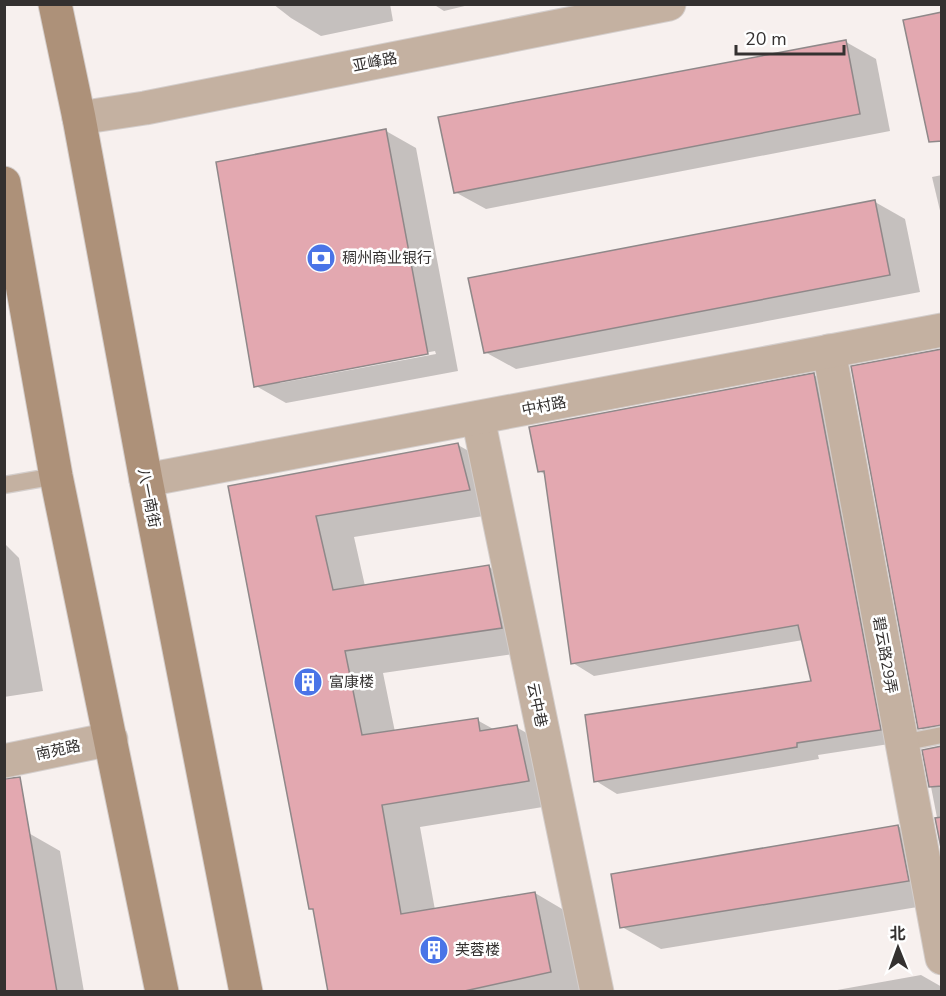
<svg xmlns="http://www.w3.org/2000/svg" width="946" height="996" viewBox="0 0 946 996" font-family="'Nunito Sans','Noto Sans SC',sans-serif">
<rect width="100%" height="100%" fill="#f7f0ee"/>
<g fill="#0003" fill-rule="evenodd">
<path d="M 273,4 L 390,4 L 393,21 L 321,36 L 291,18 Z"/>
<path d="M 433,4 L 473,4 L 444,11 Z"/>
<path d="M 846,42 L 876,59 L 890,131 L 486,209 L 455,192 Z"/>
<path d="M 386,131 L 416,148 L 458,371 L 286,403 L 256,386 ZM 435,351 L 436,354 L 280,383 L 280,380 Z"/>
<path d="M 942,175 L 942,219 L 932,177 Z"/>
<path d="M 875,202 L 905,219 L 920,292 L 516,369 L 485,352 Z"/>
<path d="M 942,351 L 942,741 L 920,728 Z"/>
<path d="M 814,375 L 836,387 L 902,742 L 818,755 L 819,759 L 617,794 L 596,781 L 812,682 L 803,640 L 594,676 L 573,663 L 546,475 L 539,471 Z"/>
<path d="M 458,445 L 497,467 L 508,512 L 354,537 L 365,586 L 489,567 L 528,589 L 541,650 L 383,673 L 395,732 L 477,720 L 495,730 L 516,727 L 555,749 L 567,803 L 420,827 L 435,910 L 535,893 L 574,916 L 589,992 L 329,992 L 315,911 L 311,908 L 229,487 Z"/>
<path d="M 4,543 L 19,558 L 43,691 L 4,697 Z"/>
<path d="M 942,746 L 942,843 L 924,751 Z"/>
<path d="M 4,819 L 60,851 L 84,992 L 4,992 Z"/>
<path d="M 898,826 L 937,849 L 942,903 L 661,949 L 622,927 Z"/>
<path d="M 921,975 L 942,987 L 942,992 L 826,992 Z"/>
</g>
<g fill="#e3a8b0" stroke="#8f8889" stroke-width="1.5">
<path d="M 942,12 L 942,141 L 929,142 L 903,20 Z"/>
<path d="M 846,40 L 860,114 L 454,193 L 438,117 Z"/>
<path d="M 386,129 L 428,354 L 254,387 L 216,162 Z"/>
<path d="M 875,200 L 890,275 L 484,353 L 468,278 Z"/>
<path d="M 942,349 L 942,725 L 918,729 L 851,366 Z"/>
<path d="M 814,373 L 881,730 L 797,743 L 797,747 L 594,782 L 585,715 L 811,681 L 798,625 L 571,664 L 544,471 L 538,472 L 529,427 Z"/>
<path d="M 458,443 L 470,490 L 316,516 L 333,590 L 489,565 L 502,628 L 345,651 L 362,735 L 478,718 L 480,731 L 517,725 L 529,781 L 382,805 L 401,914 L 535,892 L 551,972 L 460,992 L 328,992 L 313,909 L 309,909 L 228,486 Z"/>
<path d="M 942,746 L 942,786 L 929,787 L 922,750 Z"/>
<path d="M 20,777 L 57,992 L 4,992 L 4,779 Z"/>
<path d="M 942,817 L 942,853 L 935,818 Z"/>
<path d="M 898,825 L 909,881 L 620,928 L 611,874 Z"/>
</g>
<g fill="none" stroke-linecap="round" stroke-linejoin="round">
<g stroke="#d4cecc" stroke-width="19">
<g id="service">
<path d="M 4,485 L 56,476"/>
<path d="M 902,743 L 942,735"/>
</g>
</g>
<g stroke="#d4cecc" stroke-width="35">
<g id="minor">
<path d="M 79,118 L 145,108 L 669,4"/>
<path d="M 829,351 L 942,958"/>
<path d="M 478,418 L 597,992"/>
<path d="M 146,480 L 942,330"/>
</g>
</g>
<g stroke="#d4cecc" stroke-width="35">
<path id="tertiary" d="M 4,761 L 111,739"/>
</g>
<g stroke="#d4cecc" stroke-width="35">
<g id="secondary">
<path d="M 55,4 L 79,118 L 146,480 L 246,992"/>
<path d="M 4,183 L 56,476 L 162,992"/>
</g>
</g>
<use href="#service" stroke="#c4b1a1" stroke-width="16"/>
<use href="#minor" stroke="#c4b1a1" stroke-width="33"/>
<use href="#tertiary" stroke="#c4b1a1" stroke-width="33"/>
<use href="#secondary" stroke="#ad9179" stroke-width="33"/>
</g>
<defs>
<g id="bank-disc" transform="scale(1.5)"><circle r="9.5" fill="#4a74e7" stroke="#fff"/><path d="M-6-4H6V4H-6ZM0-2.3a2.3 2.3 0 1 0 0 4.6a2.3 2.3 0 1 0 0-4.6Z" fill="#fff"/></g>
<g id="building-disc" transform="scale(1.5)"><circle r="9.5" fill="#4a74e7" stroke="#fff"/><path d="M-4-6H4V6H1V3H-1V6H-4ZM-2.5-4.3h1.7v1.8h-1.7ZM.8-4.3h1.7v1.8H.8ZM-2.5-1h1.7V.8h-1.7ZM.8-1h1.7V.8H.8Z" fill="#fff"/></g>
</defs>
<g fill-rule="evenodd">
<use href="#bank-disc" x="321" y="258"/>
<use href="#building-disc" x="308" y="682"/>
<use href="#building-disc" x="434" y="950"/>
</g>
<g text-anchor="middle" dominant-baseline="central" stroke-width="5" stroke-linejoin="round" paint-order="stroke">
<g font-size="15" fill="#343130" stroke="#fff">
<text transform="translate(375 62) rotate(-11)">亚峰路</text>
<text transform="translate(544 406) rotate(-11)">中村路</text>
<text transform="translate(149 498) rotate(79)">八一南街</text>
<text transform="translate(885 655) rotate(80)">碧云路29弄</text>
<text transform="translate(537 705) rotate(78)">云中巷</text>
<text transform="translate(58 750) rotate(-12)">南苑路</text>
</g>
<g font-size="15" fill="#343130" stroke="#fff" text-anchor="start">
<text x="342" y="258">稠州商业银行</text>
<text x="329" y="682">富康楼</text>
<text x="455" y="950">芙蓉楼</text>
</g>
</g>
<rect width="946" height="996" fill="none" stroke="#343130" stroke-width="12"/>
<g transform="translate(898 948) rotate(359)" stroke="#ffffff" stroke-width="4.5" paint-order="stroke">
<path d="M0-4.5L10 22L0 15L-10 22Z" fill="#343130"/>
<text y="-9" font-size="16" font-weight="bold" text-anchor="middle" fill="#343130">北</text>
</g>
<path d="M736 45v9h108v-9" fill="none" stroke="#343130" stroke-width="3"/>
<text x="745" y="45" font-size="18" fill="#343130" stroke="#ffffff" stroke-width="4.5" paint-order="stroke">20 m</text>
</svg>
